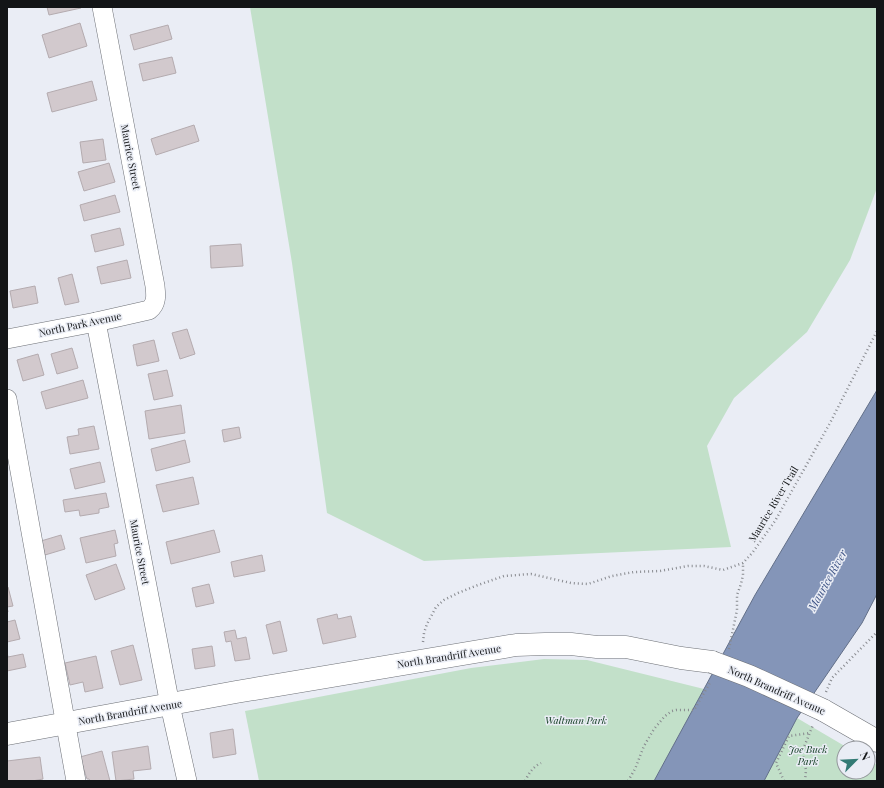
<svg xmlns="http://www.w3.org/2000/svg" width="884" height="788" viewBox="0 0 884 788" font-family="'Playfair Display',serif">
<rect width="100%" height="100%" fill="#eaedf5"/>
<g fill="#c2e0c9">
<path d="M 250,7 L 877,7 L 877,188 L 850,260 L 807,332 L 734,398 L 707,446 L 731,547 L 424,561 L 327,513 L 292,263 Z"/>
<path d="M 544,659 L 587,660 L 704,689 L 654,781 L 259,781 L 245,711 L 471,668 Z"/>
<path d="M 797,718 L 848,748 L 844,748 L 844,772 L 868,772 L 868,760 L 877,765 L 877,781 L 764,781 Z"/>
</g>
<path fill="#8495b8" stroke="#626f88" d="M 877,390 L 877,594 L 862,623 L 797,718 L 764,781 L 654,781 L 755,595 Z"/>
<g fill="#d2c9cd" stroke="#b4abaf">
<path d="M 47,7 L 80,7 L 81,8 L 49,15 Z"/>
<path d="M 80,23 L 87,46 L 49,58 L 42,35 Z"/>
<path d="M 168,25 L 172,39 L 134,50 L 130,35 Z"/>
<path d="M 172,57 L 176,73 L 143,81 L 139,64 Z"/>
<path d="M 92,81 L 97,100 L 52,112 L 47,93 Z"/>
<path d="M 194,125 L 199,141 L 156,155 L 151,139 Z"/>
<path d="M 103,139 L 106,160 L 83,163 L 80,142 Z"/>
<path d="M 109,163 L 115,182 L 84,191 L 78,172 Z"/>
<path d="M 115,195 L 120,212 L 84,221 L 80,205 Z"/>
<path d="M 120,228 L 124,245 L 95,252 L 91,235 Z"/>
<path d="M 241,244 L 243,266 L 211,268 L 210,246 Z"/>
<path d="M 127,260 L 131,278 L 101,284 L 97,267 Z"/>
<path d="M 72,274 L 79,302 L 65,305 L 58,278 Z"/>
<path d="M 35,286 L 38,303 L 13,308 L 10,291 Z"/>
<path d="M 187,329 L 195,354 L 180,359 L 172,333 Z"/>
<path d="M 154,340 L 159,361 L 137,366 L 133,345 Z"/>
<path d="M 72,348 L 78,368 L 57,374 L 51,354 Z"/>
<path d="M 38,354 L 44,375 L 23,381 L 17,360 Z"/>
<path d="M 167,370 L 173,396 L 154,400 L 148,374 Z"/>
<path d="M 83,380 L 88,398 L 46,409 L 41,392 Z"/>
<path d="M 181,405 L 185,433 L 149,439 L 145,411 Z"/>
<path d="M 94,426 L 99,449 L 70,454 L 67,437 L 79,435 L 78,429 Z"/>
<path d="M 239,427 L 241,438 L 224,442 L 222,430 Z"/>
<path d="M 185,440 L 190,462 L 156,471 L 151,449 Z"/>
<path d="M 100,462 L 105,482 L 75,489 L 70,469 Z"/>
<path d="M 193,477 L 199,504 L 163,512 L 156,485 Z"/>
<path d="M 106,493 L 109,507 L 99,509 L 99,513 L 80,516 L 79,510 L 65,512 L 63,500 Z"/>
<path d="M 115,530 L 118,543 L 114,544 L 116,556 L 86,563 L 80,538 Z"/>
<path d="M 214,530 L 220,552 L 171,564 L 166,542 Z"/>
<path d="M 61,535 L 65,549 L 45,555 L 41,541 Z"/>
<path d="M 262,555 L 265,571 L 234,577 L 231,562 Z"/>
<path d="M 116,564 L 125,589 L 95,600 L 86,575 Z"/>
<path d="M 209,584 L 214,603 L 196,607 L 192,588 Z"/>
<path d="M 7,587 L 8,587 L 13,606 L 7,607 L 8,612 L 7,612 Z"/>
<path d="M 337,614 L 338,619 L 351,616 L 356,637 L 323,644 L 317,619 Z"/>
<path d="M 15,620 L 20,639 L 7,642 L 7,622 Z"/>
<path d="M 280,621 L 287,651 L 273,654 L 266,625 Z"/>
<path d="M 235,630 L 237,639 L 246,637 L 250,659 L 235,661 L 231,641 L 226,642 L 224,632 Z"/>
<path d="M 133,645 L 142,680 L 120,685 L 111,651 Z"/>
<path d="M 212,646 L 215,666 L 195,669 L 192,649 Z"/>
<path d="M 7,652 L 8,657 L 23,654 L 26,667 L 7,671 Z"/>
<path d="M 96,656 L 103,688 L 85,692 L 83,682 L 70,685 L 65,663 Z"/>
<path d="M 233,729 L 236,754 L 213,758 L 210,733 Z"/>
<path d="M 148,746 L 151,769 L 133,771 L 134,779 L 116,781 L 112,752 Z"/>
<path d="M 102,751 L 110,781 L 90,781 L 89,779 L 87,779 L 80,757 Z"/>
<path d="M 40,757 L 43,779 L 32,781 L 7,781 L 7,761 Z"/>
</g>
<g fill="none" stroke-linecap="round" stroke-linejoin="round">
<g stroke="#6d7076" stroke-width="20">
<g id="street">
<path d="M 96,322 L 170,705 L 187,781"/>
<path d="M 7,339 L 96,322 L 149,310 C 157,304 156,295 155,286 L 102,7"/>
<path d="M 7,399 L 76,781"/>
</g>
</g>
<g stroke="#6d7076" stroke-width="23">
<g id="secondary">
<path d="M 823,710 L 877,741"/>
<path d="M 7,734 L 236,692 L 516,645 L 545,644 L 571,644 L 597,647 L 626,647 L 681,658 L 712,662"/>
</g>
</g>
<g stroke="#888a8f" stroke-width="2.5" stroke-dasharray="1 3" stroke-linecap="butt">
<path d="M 423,642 L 424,633 L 427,624 L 436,607 L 444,600 L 458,593 L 478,585 L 504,576 L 531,574 L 571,583 L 588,584 L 612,576 L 634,572 L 660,571 L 688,566 L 704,566 L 723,570 L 743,563 L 753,552 L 775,521 L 830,423 L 877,331"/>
<path d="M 729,649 L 737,610 L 737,595 L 741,584 L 743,575 L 743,563"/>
<path d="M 826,692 L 832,678 L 877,632"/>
<path d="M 525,781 C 529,773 533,767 541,763"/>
<path d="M 628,781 L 635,769 L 644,746 L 654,729 L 665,716 L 672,711 L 676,710 L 694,710 L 711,681"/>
<path d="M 784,781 L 776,763 L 789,736 L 810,733"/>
<path d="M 805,781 L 806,770 L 802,752 L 813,725"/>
</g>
<use href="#street" stroke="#fff" stroke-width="19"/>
<use href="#secondary" stroke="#fff" stroke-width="22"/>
<g stroke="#6d7076" stroke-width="23" stroke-linecap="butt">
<path id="secondary-bridge" d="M 712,662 L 749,676 L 823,710"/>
</g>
<use href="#secondary-bridge" stroke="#fff" stroke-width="22"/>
</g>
<g text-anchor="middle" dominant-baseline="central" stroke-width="3" stroke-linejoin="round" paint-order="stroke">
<g font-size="10" fill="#131517" stroke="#eaedf5">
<text transform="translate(131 157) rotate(79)">Maurice Street</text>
<text transform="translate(80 324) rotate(-12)">North Park Avenue</text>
<text transform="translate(773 504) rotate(-59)">Maurice River Trail</text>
<text transform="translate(140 552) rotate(79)">Maurice Street</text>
<text transform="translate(449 656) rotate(-9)">North Brandriff Avenue</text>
<text transform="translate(777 690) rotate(24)">North Brandriff Avenue</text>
<text transform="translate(130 712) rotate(-10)">North Brandriff Avenue</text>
</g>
<g font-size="10" font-style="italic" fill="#0d391d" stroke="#eaedf5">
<text x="576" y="720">Waltman Park</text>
<text x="808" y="749">Joe Buck<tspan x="808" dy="12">Park</tspan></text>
</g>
<g font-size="11" font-style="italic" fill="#3e5486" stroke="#eaedf5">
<text transform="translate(827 580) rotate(-61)">Maurice River</text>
</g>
</g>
<rect width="884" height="788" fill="none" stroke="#131517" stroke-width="16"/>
<g transform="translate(856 760) rotate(66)"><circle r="19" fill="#eaedf5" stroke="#94979c"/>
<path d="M0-3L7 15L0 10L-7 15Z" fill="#327a74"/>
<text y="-6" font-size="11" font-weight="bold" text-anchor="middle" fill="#131517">N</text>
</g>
</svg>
